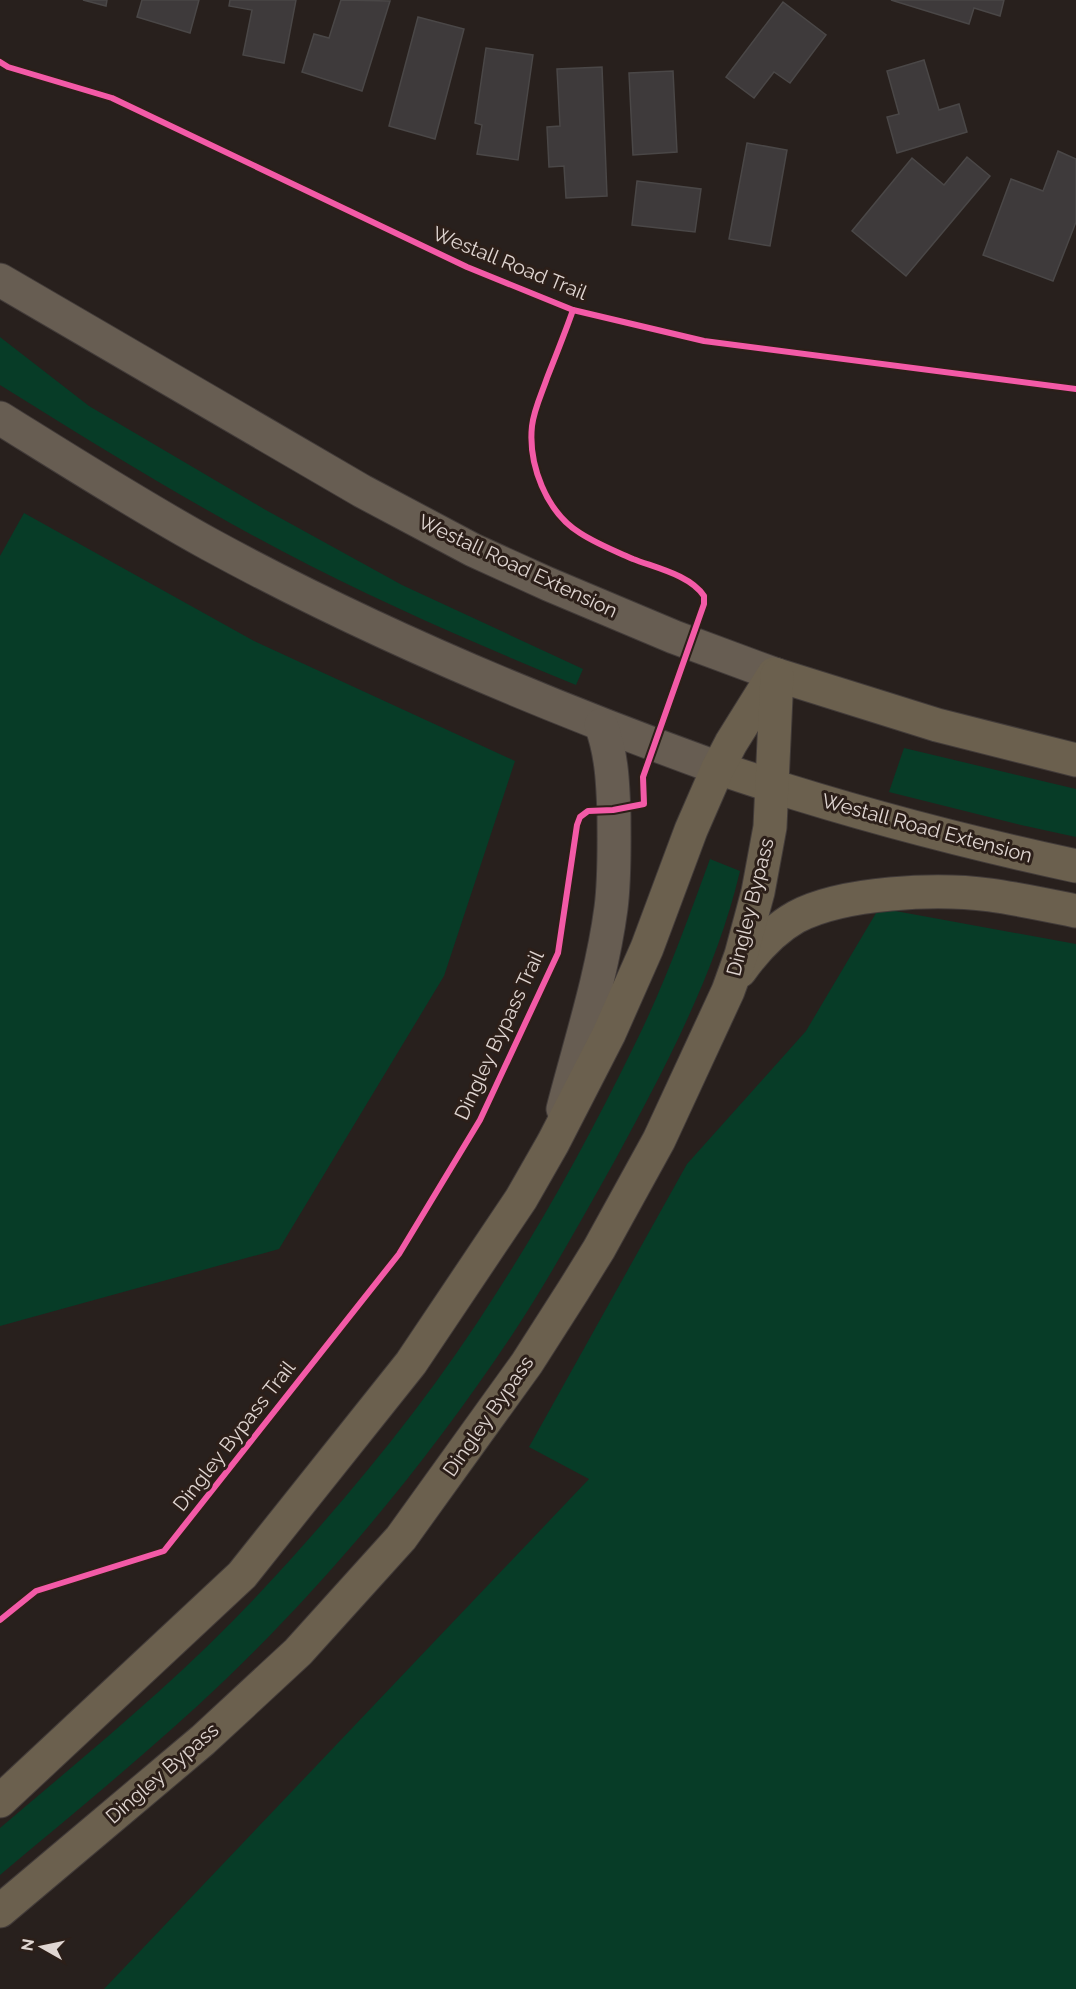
<svg xmlns="http://www.w3.org/2000/svg" width="1076" height="1989" viewBox="0 0 1076 1989" font-family="Raleway,sans-serif">
<rect width="100%" height="100%" fill="#28201d"/>
<g fill="#073c27">
<path d="M 0,337 L 89,406 L 264,509 L 402,585 L 583,669 L 576,685 C 476,644 377,601 282,551 C 185,500 93,443 0,385 Z"/>
<path d="M 24,513 L 254,641 L 515,761 L 444,976 L 279,1249 L 0,1326 L 0,556 Z"/>
<path d="M 904,748 L 1076,789 L 1076,837 L 1021,825 L 889,792 Z"/>
<path d="M 710,859 L 740,871 C 716,973 664,1070 614,1162 C 582,1219 550,1277 514,1332 C 431,1457 334,1575 226,1679 C 154,1748 76,1811 0,1875 L 0,1828 C 87,1754 176,1682 255,1598 C 343,1504 428,1402 497,1292 C 548,1213 593,1130 634,1046 C 664,986 687,922 710,859 Z"/>
<path d="M 879,908 L 1076,944 L 1076,1989 L 104,1989 L 589,1479 L 529,1447 L 687,1164 L 806,1031 Z"/>
</g>
<g fill="#3e3a3b" stroke="#4a4747" stroke-width="1.5">
<path d="M 83,0 L 107,0 L 106,6 Z"/>
<path d="M 142,0 L 199,0 L 190,33 L 137,17 Z"/>
<path d="M 230,0 L 296,0 L 284,63 L 243,55 L 252,10 L 229,6 Z"/>
<path d="M 341,0 L 390,1 L 362,91 L 302,72 L 314,34 L 329,38 Z"/>
<path d="M 891,0 L 1004,0 L 1000,16 L 974,8 L 969,24 Z"/>
<path d="M 783,2 L 826,35 L 790,83 L 774,72 L 754,98 L 726,77 Z"/>
<path d="M 418,17 L 464,29 L 435,139 L 389,126 Z"/>
<path d="M 486,48 L 533,55 L 518,160 L 477,154 L 482,125 L 475,123 Z"/>
<path d="M 924,60 L 939,110 L 959,104 L 967,132 L 897,153 L 887,117 L 899,114 L 887,71 Z"/>
<path d="M 602,67 L 607,196 L 566,198 L 564,166 L 549,167 L 547,127 L 560,126 L 557,69 Z"/>
<path d="M 673,71 L 677,152 L 633,155 L 629,73 Z"/>
<path d="M 747,143 L 787,150 L 770,246 L 729,239 Z"/>
<path d="M 1058,151 L 1076,159 L 1076,222 L 1053,281 L 983,255 L 1011,179 L 1043,191 Z"/>
<path d="M 967,157 L 990,176 L 906,276 L 852,231 L 912,158 L 944,185 Z"/>
<path d="M 637,181 L 701,189 L 695,232 L 632,225 Z"/>
</g>
<g fill="none" stroke-linecap="round" stroke-linejoin="round">
<g stroke="#423b39" stroke-width="35">
<g id="major">
<path d="M 0,280 L 362,491 L 473,550 L 548,584 L 674,637 L 774,674"/>
<path d="M 0,418 C 69,461 138,505 209,544 C 372,633 544,705 718,768"/>
<path d="M 563,1109 C 580,1043 602,976 611,908 C 615,877 614,846 614,816 C 613,785 612,754 601,725"/>
</g>
</g>
<g stroke="#423b39" stroke-width="35">
<g id="highway">
<path d="M 718,768 C 835,808 956,840 1076,866"/>
<path d="M 740,971 C 755,950 773,930 796,917 C 843,892 937,888 990,895 C 1019,899 1047,905 1076,911"/>
<path d="M 0,1801 L 242,1575 L 411,1363 L 521,1199 L 553,1143 L 609,1034 L 647,948 L 691,830 L 718,768 L 731,743 L 774,674 L 937,725 L 1076,760"/>
<path d="M 0,1911 L 203,1740 L 298,1652 L 401,1538 L 527,1363 L 573,1291 L 599,1249 L 659,1140 L 728,991 L 741,955 L 758,892 L 770,827 L 777,675"/>
</g>
</g>
<use href="#major" stroke="#675d52" stroke-width="33"/>
<use href="#highway" stroke="#6b604e" stroke-width="33"/>
<g stroke="#2c1f19" stroke-width="10">
<g id="cycleway">
<path d="M 0,62 L 8,67 L 112,98 L 467,267 L 573,310 L 704,341 L 1076,389"/>
<path d="M 0,1620 L 36,1591 L 164,1551 L 399,1254 L 480,1120 L 558,953 L 577,825 L 580,817 L 588,811 L 613,810 L 644,804 L 643,777 L 704,604 L 704,596 C 690,575 656,568 633,559 C 615,551 597,544 580,533 C 546,512 528,464 532,426 C 534,409 542,393 547,378 C 556,355 565,333 573,310"/>
</g>
</g>
<use href="#cycleway" stroke="#f35aa7" stroke-width="6"/>
</g>
<g text-anchor="middle" dominant-baseline="central" stroke-width="6" stroke-linejoin="round" paint-order="stroke">
<g font-size="20" fill="#e0d6d2" stroke="#2c1f19">
<text transform="translate(510 263) rotate(22)">Westall Road Trail</text>
<text transform="translate(518 566) rotate(25)">Westall Road Extension</text>
<text transform="translate(927 828) rotate(15)">Westall Road Extension</text>
<text transform="translate(750 907) rotate(-76)">Dingley Bypass</text>
<text transform="translate(499 1035) rotate(-65)">Dingley Bypass Trail</text>
<text transform="translate(488 1416) rotate(-55)">Dingley Bypass</text>
<text transform="translate(234 1436) rotate(-52)">Dingley Bypass Trail</text>
<text transform="translate(162 1773) rotate(-41)">Dingley Bypass</text>
</g>
</g>
<g transform="translate(42 1947) rotate(279)" stroke="#2c1f19" stroke-width="4.5" paint-order="stroke">
<path d="M0-4.5L10 22L0 15L-10 22Z" fill="#e0d6d2"/>
<text y="-9" font-size="16" font-weight="bold" text-anchor="middle" fill="#e0d6d2">N</text>
</g>
</svg>
